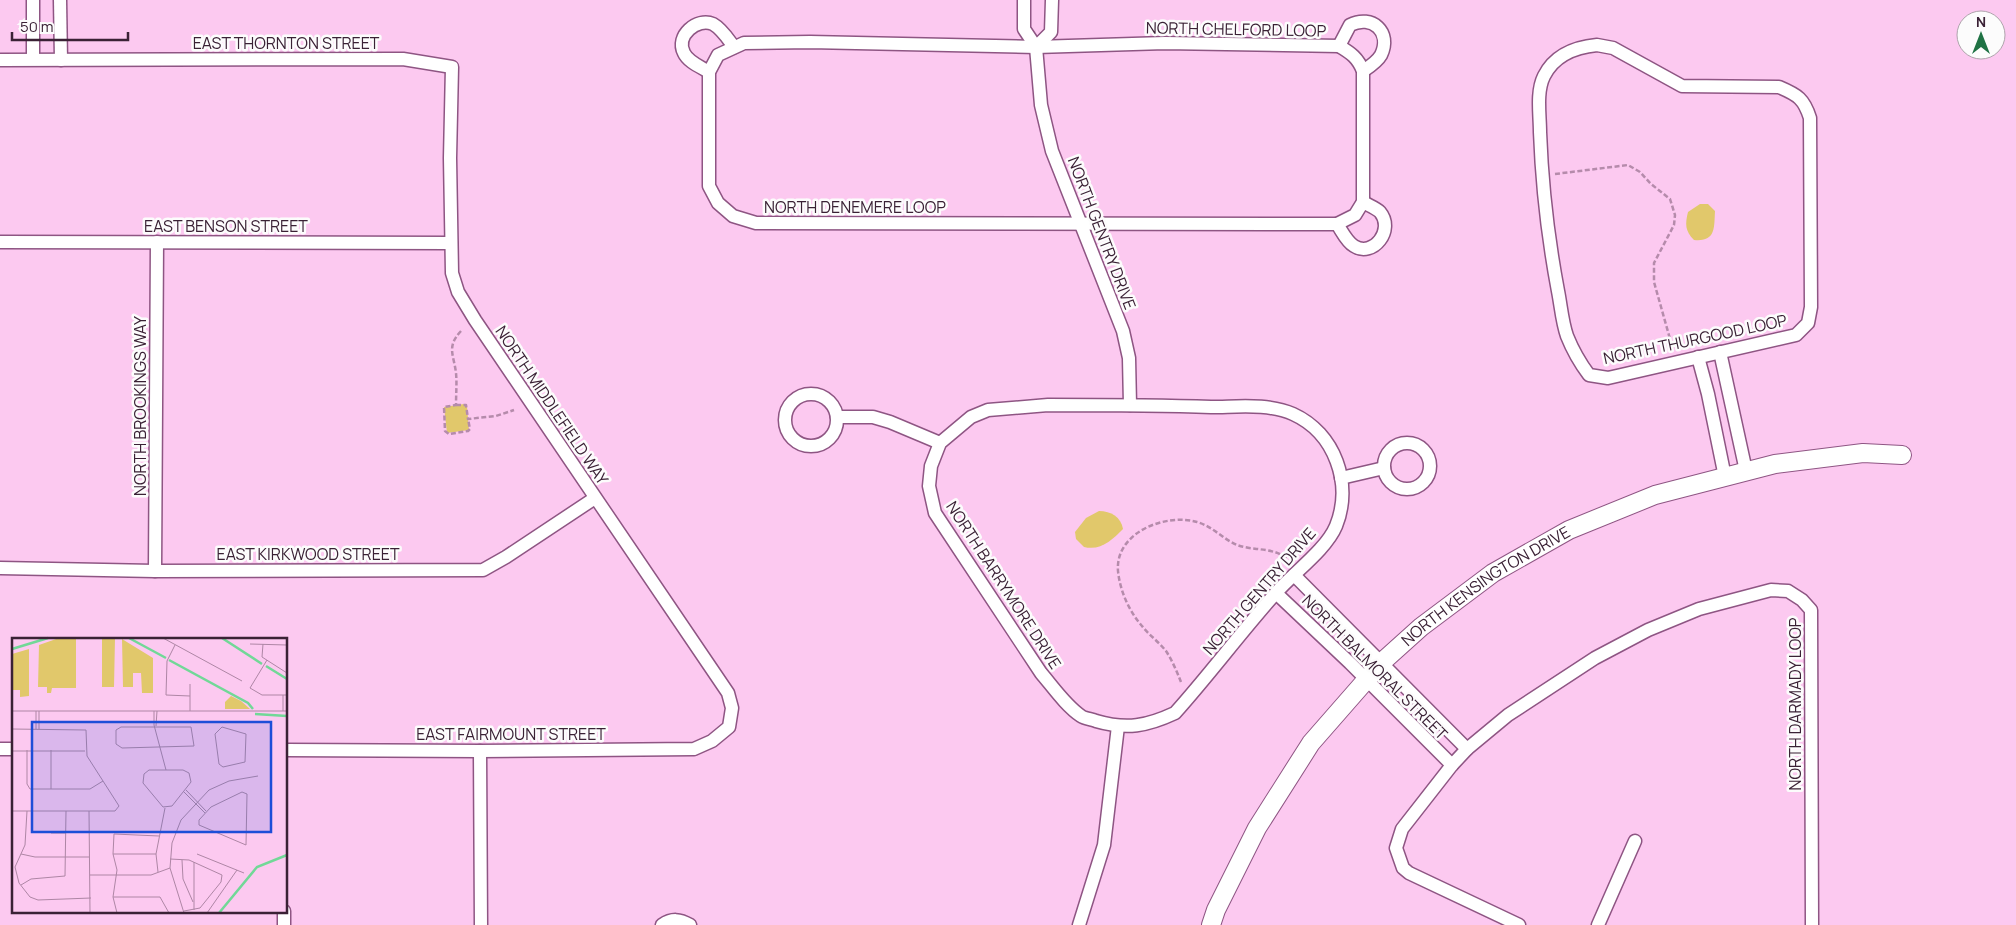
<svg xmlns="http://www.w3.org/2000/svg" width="2016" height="925" viewBox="0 0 2016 925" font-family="Manrope,sans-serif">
<rect width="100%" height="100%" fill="#fcc9f0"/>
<g fill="#e1c86b">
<path d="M 1700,204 L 1708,204 L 1715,211 C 1714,228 1716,242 1694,240 C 1685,231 1685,224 1688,212 Z"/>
<path d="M 464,404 L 467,407 L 469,430 L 447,433 L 444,407 Z"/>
<path d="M 1099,511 C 1111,511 1121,517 1123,529 C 1112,540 1101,551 1084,547 L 1076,539 L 1075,532 L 1086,518 Z"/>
</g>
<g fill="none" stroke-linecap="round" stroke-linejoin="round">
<g stroke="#8e5583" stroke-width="15">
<g id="street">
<path d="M 33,0 L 33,59"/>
<path d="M 60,0 L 61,60"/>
<path d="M 1024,0 L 1024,29 L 1036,47 L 1041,105 L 1052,151 L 1123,331 L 1129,358 L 1130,405"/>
<path d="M 810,42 L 1036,47 L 1165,43 L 1339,46 C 1351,53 1358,58 1363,71 L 1363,202 L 1355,215 L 1337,224 L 756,223 L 733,216 L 718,203 L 709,186 L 709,72 L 718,55 L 744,43 Z"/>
<path d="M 1597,45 L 1613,48 L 1682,86 L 1779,87 C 1798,95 1804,99 1810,118 L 1811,307 L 1808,323 L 1796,335 L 1608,378 L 1589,375 C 1580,363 1573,351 1567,336 C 1562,322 1561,306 1558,291 C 1548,238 1542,186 1540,132 C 1540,115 1536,92 1544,76 C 1555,54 1576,47 1597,45 Z"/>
<path d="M 1339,46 L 1350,25 C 1372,14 1392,32 1381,55 C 1377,62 1369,67 1363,71"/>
<path d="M 1036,47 L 1051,32 L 1052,0"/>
<path d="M 0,60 L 403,59 L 452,67 L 450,158 L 452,273 L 458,292 L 475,320 L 728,693 L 732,708 L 729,727 L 712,741 L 694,749 L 480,751 L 286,750"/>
<path d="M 709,72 C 701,67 688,62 684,53 C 675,36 697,17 713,24 C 722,29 728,39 734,47"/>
<path d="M 1337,224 C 1342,231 1346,241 1354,246 C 1373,258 1395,230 1380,212 C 1376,208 1368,205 1363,202"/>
<path d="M 0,242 L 451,243"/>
<path d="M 1720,352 L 1746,471"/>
<path d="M 1698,357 L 1708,394 L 1725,477"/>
<circle cx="811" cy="420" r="26"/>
<path d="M 1048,405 C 1102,405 1156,405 1211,407 C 1237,407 1268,403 1293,414 C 1335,433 1353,484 1336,526 C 1326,550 1292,574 1275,594 C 1241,632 1210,674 1175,713 C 1147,726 1127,730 1096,721 C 1092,719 1085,719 1081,716 C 1066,706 1053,687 1041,673 L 935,513 L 929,486 L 931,466 L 940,443 L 971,417 L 988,410 Z"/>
<path d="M 837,417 L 873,417 L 890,422 L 940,443"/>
<circle cx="1407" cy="466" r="23"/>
<path d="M 1341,478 L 1384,468"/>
<path d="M 0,568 L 155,571 L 483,570 L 506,557 L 595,498"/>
<path d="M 155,571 L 157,242"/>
<path d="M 1294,575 L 1467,749"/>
<path d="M 1276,593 L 1350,663 L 1452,765"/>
<path d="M 0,749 L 14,749"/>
<path d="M 480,751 L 481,925"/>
<path d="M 284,911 L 284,925"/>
<path d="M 662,925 C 672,918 680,919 690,925"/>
<path d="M 1079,925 L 1104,845 L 1118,726"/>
<path d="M 1519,925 L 1409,873 L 1403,868 L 1396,848 L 1402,829 L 1452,765 L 1467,749 L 1508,715 L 1595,658 L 1648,630 L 1699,609 L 1771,590 L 1788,591 L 1802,600 L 1811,610 L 1812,925"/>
<path d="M 1598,925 L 1635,841"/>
</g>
</g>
<g stroke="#8e5583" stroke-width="20">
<g id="secondary">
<path id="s1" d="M 1211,925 L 1216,910 L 1257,828 L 1311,743 L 1381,663 L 1421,627 L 1493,573 L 1569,530 L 1655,495 L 1775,464 L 1863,453 L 1902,455"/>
</g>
</g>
<g stroke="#b58bab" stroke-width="2.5" stroke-dasharray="5 2.5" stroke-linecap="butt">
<path d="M 1555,174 L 1628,165 L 1640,172 L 1651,184 L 1670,199 L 1675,215 L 1674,225 L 1654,263 L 1654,282 L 1672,346"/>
<path d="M 461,331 C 446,347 454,355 456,373 C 457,383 456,394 456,405 L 444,407 L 445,431 L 449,434 L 468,431 L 470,429 L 468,419"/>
<path d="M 456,405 L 466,405 L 468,419 L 496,416 L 514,410"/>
<path d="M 1181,682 C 1177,672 1172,660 1166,651 C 1159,642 1149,635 1142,626 C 1129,611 1120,591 1118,571 C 1115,532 1166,513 1197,522 C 1212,526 1223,539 1237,545 C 1253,551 1275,547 1287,559"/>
</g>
<use href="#street" stroke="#fff" stroke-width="12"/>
<use href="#secondary" stroke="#fff" stroke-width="18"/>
</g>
<g text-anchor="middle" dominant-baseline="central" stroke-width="5" stroke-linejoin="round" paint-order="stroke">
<g font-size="16" fill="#3a2135" stroke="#fcfcfc">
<text transform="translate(1236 29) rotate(1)">NORTH CHELFORD LOOP</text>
<text x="286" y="43">EAST THORNTON STREET</text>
<text x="855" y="207">NORTH DENEMERE LOOP</text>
<text x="226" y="226">EAST BENSON STREET</text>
<text transform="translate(1102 233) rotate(69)">NORTH GENTRY DRIVE</text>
<text transform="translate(1695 339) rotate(-12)">NORTH THURGOOD LOOP</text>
<text transform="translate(552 405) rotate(56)">NORTH MIDDLEFIELD WAY</text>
<text transform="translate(140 406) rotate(-90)">NORTH BROOKINGS WAY</text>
<text x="308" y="554">EAST KIRKWOOD STREET</text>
<text transform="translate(1004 585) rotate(57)">NORTH BARRYMORE DRIVE</text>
<text stroke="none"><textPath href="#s1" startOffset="445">NORTH KENSINGTON DRIVE</textPath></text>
<text transform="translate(1259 591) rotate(-49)">NORTH GENTRY DRIVE</text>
<text transform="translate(1375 667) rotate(45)">NORTH BALMORAL STREET</text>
<text transform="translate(1795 704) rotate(-90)">NORTH DARMADY LOOP</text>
<text x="511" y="734">EAST FAIRMOUNT STREET</text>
</g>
</g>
<g transform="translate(12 638)">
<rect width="275" height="275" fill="#fcc9f0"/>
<path d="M 47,0 L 64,0 L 64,50 L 40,50 L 39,55 L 35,55 L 35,49 L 26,49 L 27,7 ZM 90,0 L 103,0 L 102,49 L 90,49 ZM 110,1 L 141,20 L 141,55 L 130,55 L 129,35 L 121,35 L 121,49 L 111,49 ZM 17,11 L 17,58 L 8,59 L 8,52 L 0,52 L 0,16 ZM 219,58 L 229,63 L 238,71 L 213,71 L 213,64 Z" fill="#e1c86b"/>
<path fill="none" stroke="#71d897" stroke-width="2.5" d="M 117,0 L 154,20M 210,0 L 250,26M 0,11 L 36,0M 157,22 L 236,65 L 241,71M 254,28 L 275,41M 243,76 L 275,78M 207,275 L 245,229 L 275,217"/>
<path fill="none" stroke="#ae86a5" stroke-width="1" d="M 151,0 L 230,43M 238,6 L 275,7M 251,6 L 250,19 L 275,35M 163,7 L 155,23 L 154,57 L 178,58M 255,22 L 238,50 L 250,57 L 275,57M 271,57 L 271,73M 0,73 L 275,73M 24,73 L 24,91M 27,73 L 27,91M 142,73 L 142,87 L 154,132M 178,73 L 178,46M 144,88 L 145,73M 109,89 L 179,89 L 182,108 L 110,110 L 104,106 L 104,92 ZM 210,89 L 234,96 L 233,124 L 211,129 L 207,126 L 203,96 ZM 0,91 L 74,92 L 75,118 L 107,168 L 103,173 L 0,173M 15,112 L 15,146 L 18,151 L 78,151 L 91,143M 0,113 L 73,113M 137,132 L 171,132 L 177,135 L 179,144 L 160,168 L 151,169 L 131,145 L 132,136 ZM 39,151 L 39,112M 174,152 L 194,173M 172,154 L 193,175M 230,154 L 235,156 L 234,207 L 187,187 L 187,182 L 199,169 ZM 15,173 L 13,207 L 3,229 L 7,245 L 18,259 L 26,262 L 79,260M 77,173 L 78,275M 39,195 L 54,195M 9,216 L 23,219 L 77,219M 101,216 L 144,216M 185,216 L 232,235M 158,221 L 177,222 L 210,237 L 209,244 L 188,270 L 172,273M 170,222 L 171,241 L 181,264M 146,234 L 144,216 L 153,170M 78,237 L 139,237 L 158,230M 9,247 L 19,241 L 53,238 L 54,173M 101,259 L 148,259 L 157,275M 182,272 L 182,224M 105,275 L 101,259 L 105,232 L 101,216 L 102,196 L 147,198M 172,275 L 158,230 L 160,205 L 169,182 L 197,152 L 217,143 L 246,138M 195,275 L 225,232"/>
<path fill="#1d4ed8" fill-opacity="0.15" stroke="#1d4ed8" stroke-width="2.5" d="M 20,84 L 259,84 L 259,194 L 20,194 Z"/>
<rect width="275" height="275" fill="none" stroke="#3a2135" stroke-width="2.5"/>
</g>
<g transform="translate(1981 35)"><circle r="24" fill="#fcfcfc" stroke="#aea4ac"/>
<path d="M0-4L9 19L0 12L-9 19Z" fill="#1f7244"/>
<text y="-8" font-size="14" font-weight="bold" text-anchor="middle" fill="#3a2135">N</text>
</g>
<path d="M12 32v8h116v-8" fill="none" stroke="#3a2135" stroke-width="2.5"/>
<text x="20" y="32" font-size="15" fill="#3a2135" stroke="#fcfcfc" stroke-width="4" paint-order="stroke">50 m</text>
</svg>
